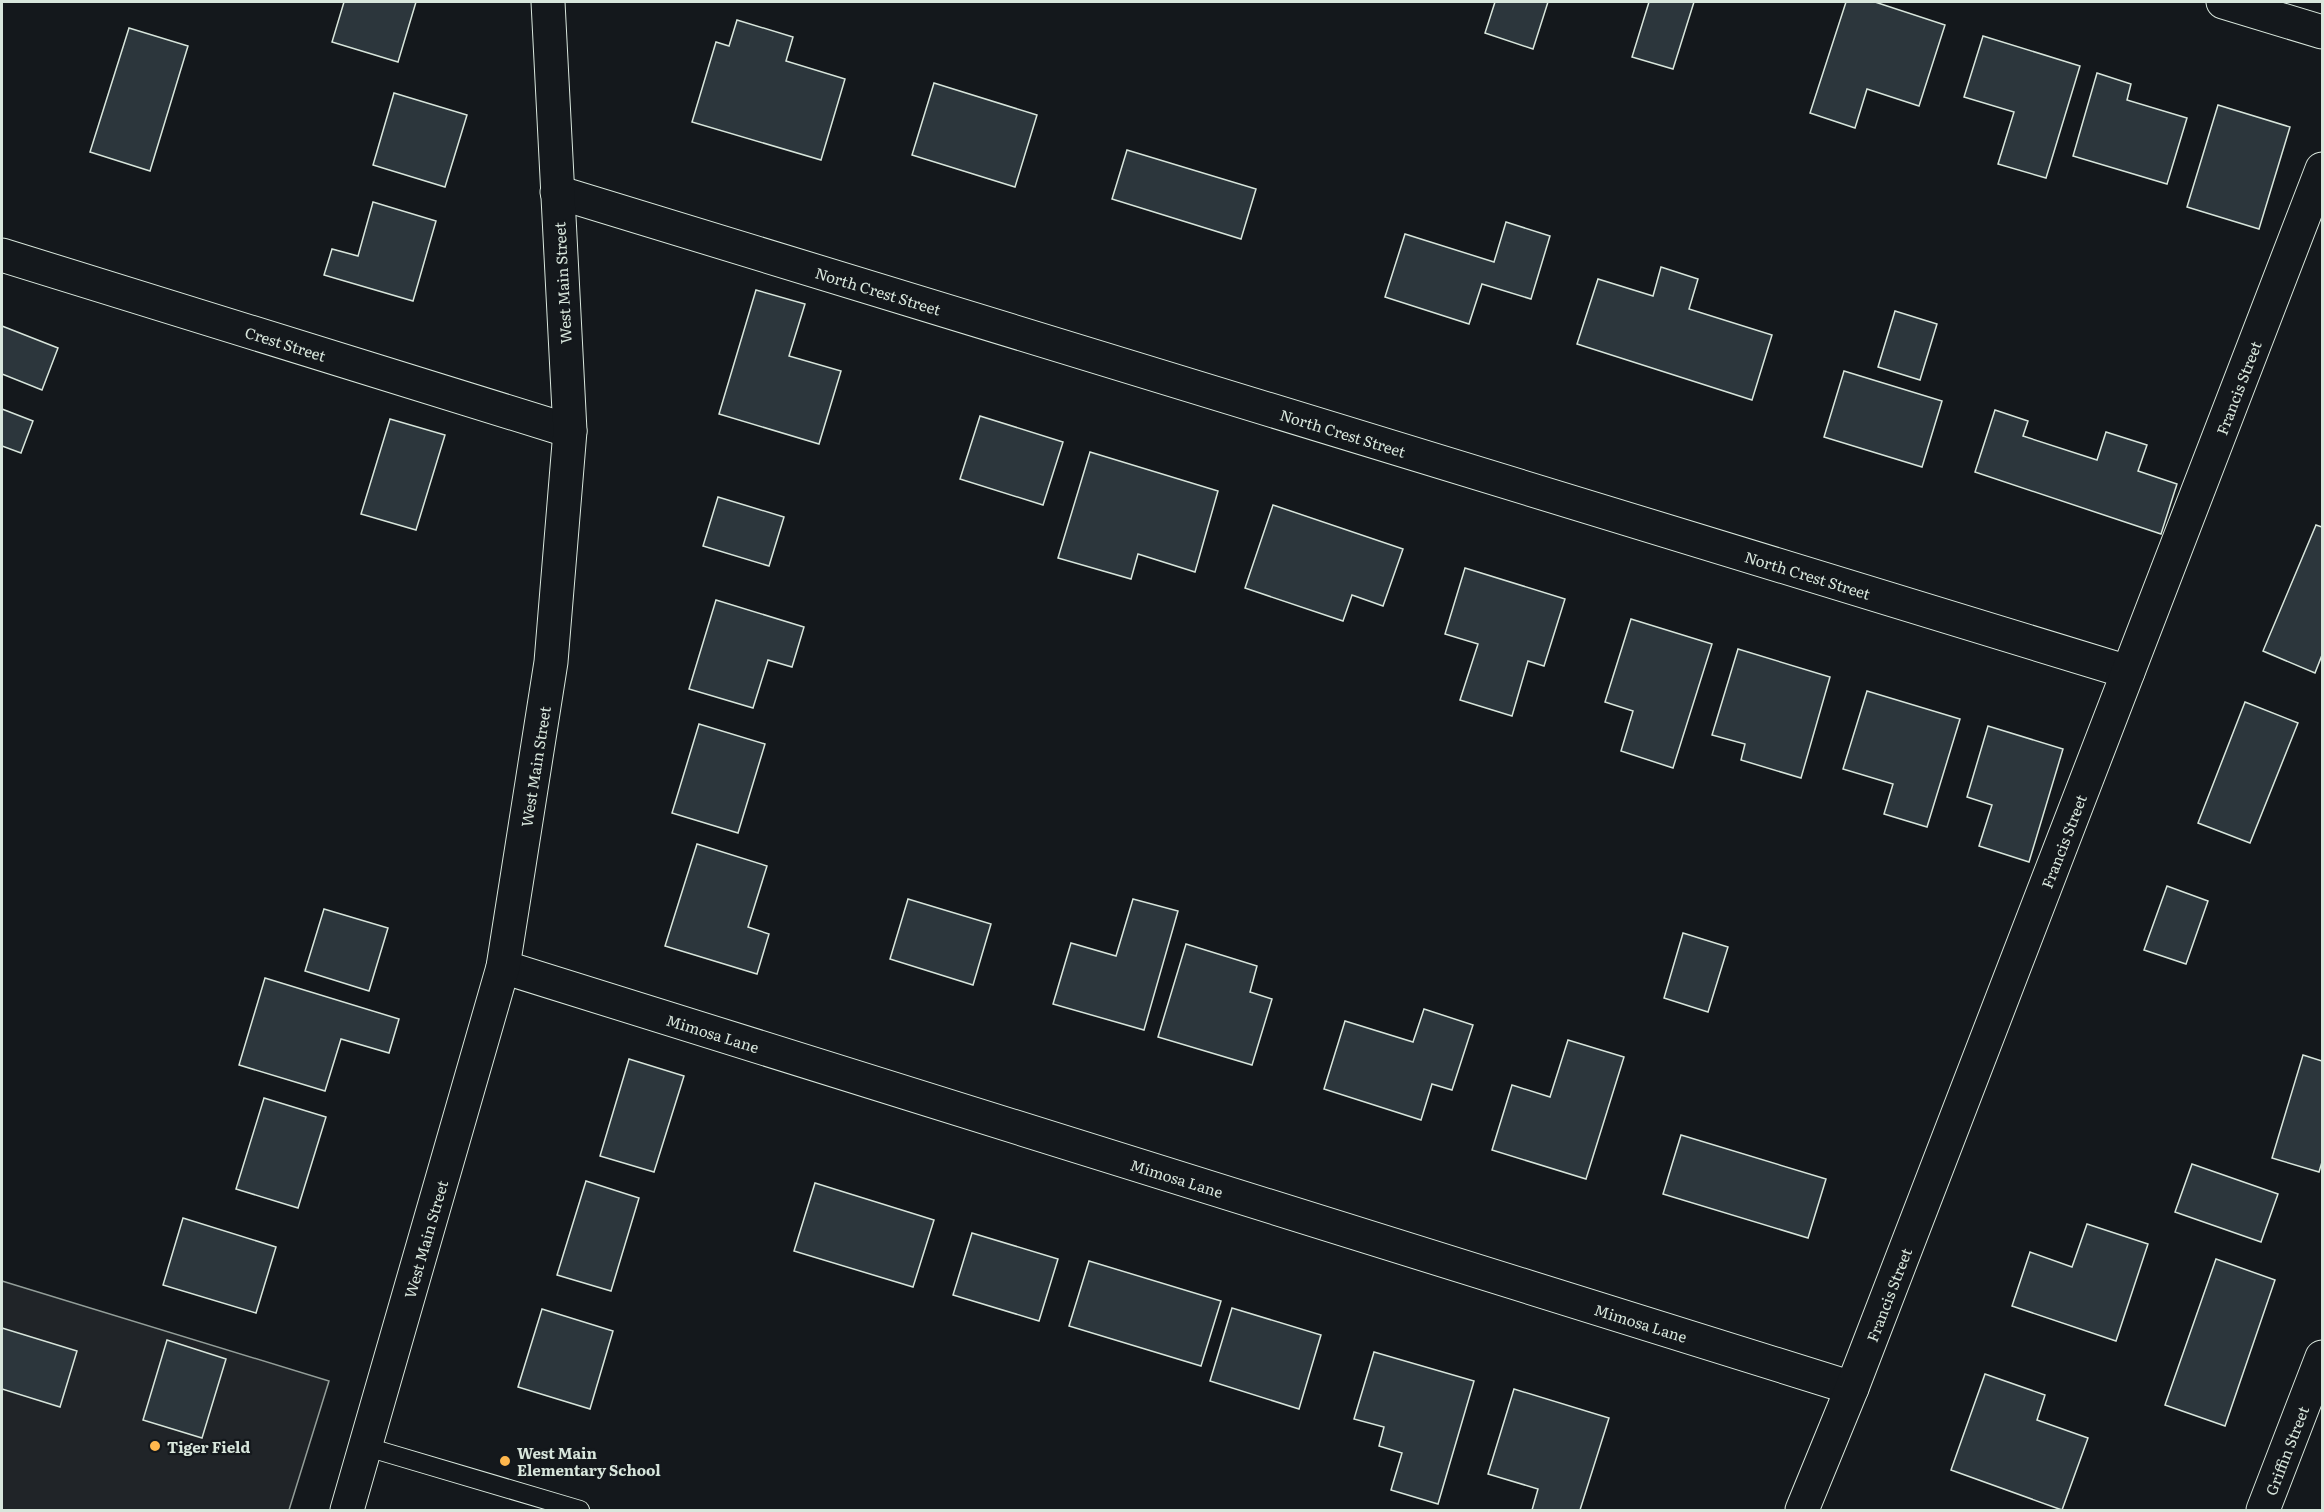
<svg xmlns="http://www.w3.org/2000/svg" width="2324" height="1512" viewBox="0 0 2324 1512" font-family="Literata,serif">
<rect width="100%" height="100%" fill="#14181c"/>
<path fill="#202428" stroke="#939e99" stroke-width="1.5" d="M 2,1281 L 329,1381 L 289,1510 L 2,1510 Z"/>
<g fill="#2c363c" stroke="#d8e6dc" stroke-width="1.5">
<path d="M 344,2 L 416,2 L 398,62 L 332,42 Z"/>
<path d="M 1495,2 L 1548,2 L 1533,49 L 1485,33 Z"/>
<path d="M 1649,2 L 1694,2 L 1673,69 L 1632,57 Z"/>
<path d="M 1846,2 L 1875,2 L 1945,25 L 1919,106 L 1867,89 L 1855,128 L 1810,113 Z"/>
<path d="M 737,20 L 793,37 L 786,61 L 845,79 L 821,160 L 692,122 L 716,42 L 729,46 Z"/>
<path d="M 129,28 L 188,46 L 150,171 L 90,152 Z"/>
<path d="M 1983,36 L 2080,66 L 2046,178 L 1998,164 L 2014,112 L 1964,97 Z"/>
<path d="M 2097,73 L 2131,84 L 2127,100 L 2187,118 L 2167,184 L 2073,156 Z"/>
<path d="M 934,83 L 1037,115 L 1015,187 L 912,155 Z"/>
<path d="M 394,93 L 467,115 L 445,187 L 373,165 Z"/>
<path d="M 2218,105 L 2290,127 L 2259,229 L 2187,207 Z"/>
<path d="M 1127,150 L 1256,189 L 1241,239 L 1112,199 Z"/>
<path d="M 373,202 L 436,221 L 413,301 L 324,275 L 332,249 L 358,256 Z"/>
<path d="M 1506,222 L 1550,236 L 1531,299 L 1482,284 L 1469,324 L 1385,297 L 1405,234 L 1494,262 Z"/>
<path d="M 1661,267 L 1698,279 L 1689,309 L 1772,335 L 1752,400 L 1577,344 L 1598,279 L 1653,296 Z"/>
<path d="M 756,290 L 805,304 L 789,356 L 841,371 L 819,444 L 719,414 Z"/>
<path d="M 1895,311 L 1937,324 L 1920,380 L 1878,367 Z"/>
<path d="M 2,326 L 58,348 L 42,390 L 2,374 Z"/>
<path d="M 1844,371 L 1942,401 L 1922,467 L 1824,437 Z"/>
<path d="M 2,409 L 33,421 L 21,453 L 2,446 Z"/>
<path d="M 1995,410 L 2028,421 L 2023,436 L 2097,460 L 2106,432 L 2147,445 L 2138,471 L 2177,484 L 2161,534 L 1975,472 Z"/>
<path d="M 980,416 L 1063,442 L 1043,505 L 960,479 Z"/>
<path d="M 390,419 L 445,435 L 416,530 L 361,514 Z"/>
<path d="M 1090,452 L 1218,491 L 1195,572 L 1138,554 L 1131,579 L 1058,558 Z"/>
<path d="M 718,497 L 784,517 L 769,566 L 703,546 Z"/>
<path d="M 1273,505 L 1403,549 L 1383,606 L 1352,595 L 1343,621 L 1245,588 Z"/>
<path d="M 2316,525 L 2322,527 L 2322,655 L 2315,673 L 2263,651 Z"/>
<path d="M 1465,568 L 1565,599 L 1544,666 L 1528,661 L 1512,716 L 1460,700 L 1478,644 L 1445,634 Z"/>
<path d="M 716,600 L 804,627 L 792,667 L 768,660 L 753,708 L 689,689 Z"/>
<path d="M 1631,619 L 1712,644 L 1673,768 L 1621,751 L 1633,711 L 1605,702 Z"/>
<path d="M 1738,649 L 1830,677 L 1801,778 L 1741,760 L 1745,744 L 1712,735 Z"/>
<path d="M 1867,691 L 1960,719 L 1927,827 L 1884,814 L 1893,784 L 1843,769 Z"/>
<path d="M 2245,702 L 2298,723 L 2250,843 L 2198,823 Z"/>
<path d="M 699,724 L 765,744 L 738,833 L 672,813 Z"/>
<path d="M 1988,726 L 2063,749 L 2029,862 L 1979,846 L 1992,805 L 1967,797 Z"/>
<path d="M 697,844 L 767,866 L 748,927 L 769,934 L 757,974 L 665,946 Z"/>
<path d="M 2167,886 L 2208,901 L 2186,964 L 2144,950 Z"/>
<path d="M 908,899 L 991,924 L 973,985 L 890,959 Z"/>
<path d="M 1133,899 L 1178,911 L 1144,1030 L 1053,1004 L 1071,943 L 1116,956 Z"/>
<path d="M 324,909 L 388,928 L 369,991 L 305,971 Z"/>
<path d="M 1683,933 L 1728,947 L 1708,1012 L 1664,998 Z"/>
<path d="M 1186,944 L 1257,966 L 1250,992 L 1272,999 L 1252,1065 L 1158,1037 Z"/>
<path d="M 265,978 L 399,1019 L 389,1053 L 341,1039 L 325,1091 L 239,1065 Z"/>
<path d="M 1424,1009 L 1473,1025 L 1452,1090 L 1432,1084 L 1421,1120 L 1324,1089 L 1345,1021 L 1413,1042 Z"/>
<path d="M 1568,1040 L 1624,1057 L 1586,1179 L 1492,1150 L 1512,1085 L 1550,1097 Z"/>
<path d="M 2303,1055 L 2322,1061 L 2322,1162 L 2319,1172 L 2272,1158 Z"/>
<path d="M 629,1059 L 684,1076 L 654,1172 L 600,1156 Z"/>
<path d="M 264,1098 L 326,1117 L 298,1208 L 236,1189 Z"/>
<path d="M 1681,1135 L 1826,1179 L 1808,1238 L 1663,1194 Z"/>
<path d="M 2192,1164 L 2278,1194 L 2261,1242 L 2175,1212 Z"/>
<path d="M 586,1181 L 639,1198 L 611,1291 L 557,1275 Z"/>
<path d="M 815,1183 L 934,1220 L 913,1287 L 794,1251 Z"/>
<path d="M 183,1218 L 276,1247 L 256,1313 L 163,1285 Z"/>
<path d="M 2087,1224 L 2148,1244 L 2116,1341 L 2012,1306 L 2030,1252 L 2072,1267 Z"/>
<path d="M 972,1233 L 1058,1259 L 1039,1321 L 953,1295 Z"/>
<path d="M 2216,1259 L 2275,1280 L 2225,1426 L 2165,1405 Z"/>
<path d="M 1089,1261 L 1221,1301 L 1201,1366 L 1069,1326 Z"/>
<path d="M 1232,1308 L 1321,1335 L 1299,1409 L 1210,1381 Z"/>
<path d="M 542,1309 L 613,1331 L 590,1409 L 518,1387 Z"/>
<path d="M 2,1328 L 77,1351 L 60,1407 L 2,1389 Z"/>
<path d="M 167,1340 L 226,1359 L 202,1438 L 143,1420 Z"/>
<path d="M 1374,1352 L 1474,1381 L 1438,1504 L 1391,1490 L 1402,1453 L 1379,1446 L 1384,1427 L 1354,1419 Z"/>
<path d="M 1985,1374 L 2045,1395 L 2037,1420 L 2088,1438 L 2062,1510 L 1951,1470 Z"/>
<path d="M 1514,1389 L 1609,1418 L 1580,1510 L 1532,1510 L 1538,1489 L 1488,1474 Z"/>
</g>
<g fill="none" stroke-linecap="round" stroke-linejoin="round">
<g stroke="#d8e6dc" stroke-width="20">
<path id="service" d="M 367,1447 L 580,1510"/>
</g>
<g stroke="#d8e6dc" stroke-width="35">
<g id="minor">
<path d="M 2223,2 L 2322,32"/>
<path id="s1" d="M 557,192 L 2128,672"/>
<path id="s2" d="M 2,255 L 570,431"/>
<path id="s3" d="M 503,967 L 1852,1388"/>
<path id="s4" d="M 1802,1510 L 1852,1388 L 2322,169"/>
<path id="s5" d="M 2263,1510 L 2322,1357"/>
</g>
</g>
<g stroke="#d8e6dc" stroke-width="35">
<g id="secondary">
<path id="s6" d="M 347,1510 L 503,967 L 551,662 L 570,431 L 548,2"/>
</g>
</g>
<use href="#service" stroke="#14181c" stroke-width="18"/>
<use href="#minor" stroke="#14181c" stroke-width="33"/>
<use href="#secondary" stroke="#14181c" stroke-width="33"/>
</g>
<g fill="#ffb74d" stroke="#14181c" stroke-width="2">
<circle cx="155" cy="1446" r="6"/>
<circle cx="505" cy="1461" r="6"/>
</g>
<g text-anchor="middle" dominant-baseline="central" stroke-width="4.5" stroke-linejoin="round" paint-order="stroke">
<g font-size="15" fill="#d8e6dc" stroke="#14181c">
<text transform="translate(562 283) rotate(-93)">West Main Street</text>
<text stroke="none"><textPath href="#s1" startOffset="336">North Crest Street</textPath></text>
<text stroke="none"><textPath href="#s2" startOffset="297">Crest Street</textPath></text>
<text stroke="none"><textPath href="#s4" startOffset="1204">Francis Street</textPath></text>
<text stroke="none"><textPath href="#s1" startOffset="822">North Crest Street</textPath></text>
<text stroke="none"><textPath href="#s1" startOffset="1308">North Crest Street</textPath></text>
<text stroke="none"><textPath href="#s6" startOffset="768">West Main Street</textPath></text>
<text stroke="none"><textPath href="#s4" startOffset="718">Francis Street</textPath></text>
<text stroke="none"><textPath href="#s3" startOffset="220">Mimosa Lane</textPath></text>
<text stroke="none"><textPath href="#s3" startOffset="706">Mimosa Lane</textPath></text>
<text stroke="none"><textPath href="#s6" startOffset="282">West Main Street</textPath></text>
<text stroke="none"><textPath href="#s4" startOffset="232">Francis Street</textPath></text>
<text stroke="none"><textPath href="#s3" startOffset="1192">Mimosa Lane</textPath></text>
<text stroke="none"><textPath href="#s5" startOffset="64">Griffin Street</textPath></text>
</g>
<g font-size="15" font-weight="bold" fill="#d8e6dc" stroke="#14181c" text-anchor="start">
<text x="167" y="1446">Tiger Field</text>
<text x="517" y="1452">West Main<tspan x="517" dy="17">Elementary School</tspan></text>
</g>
</g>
<rect width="2324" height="1512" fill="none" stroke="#d8e6dc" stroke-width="6"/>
</svg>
